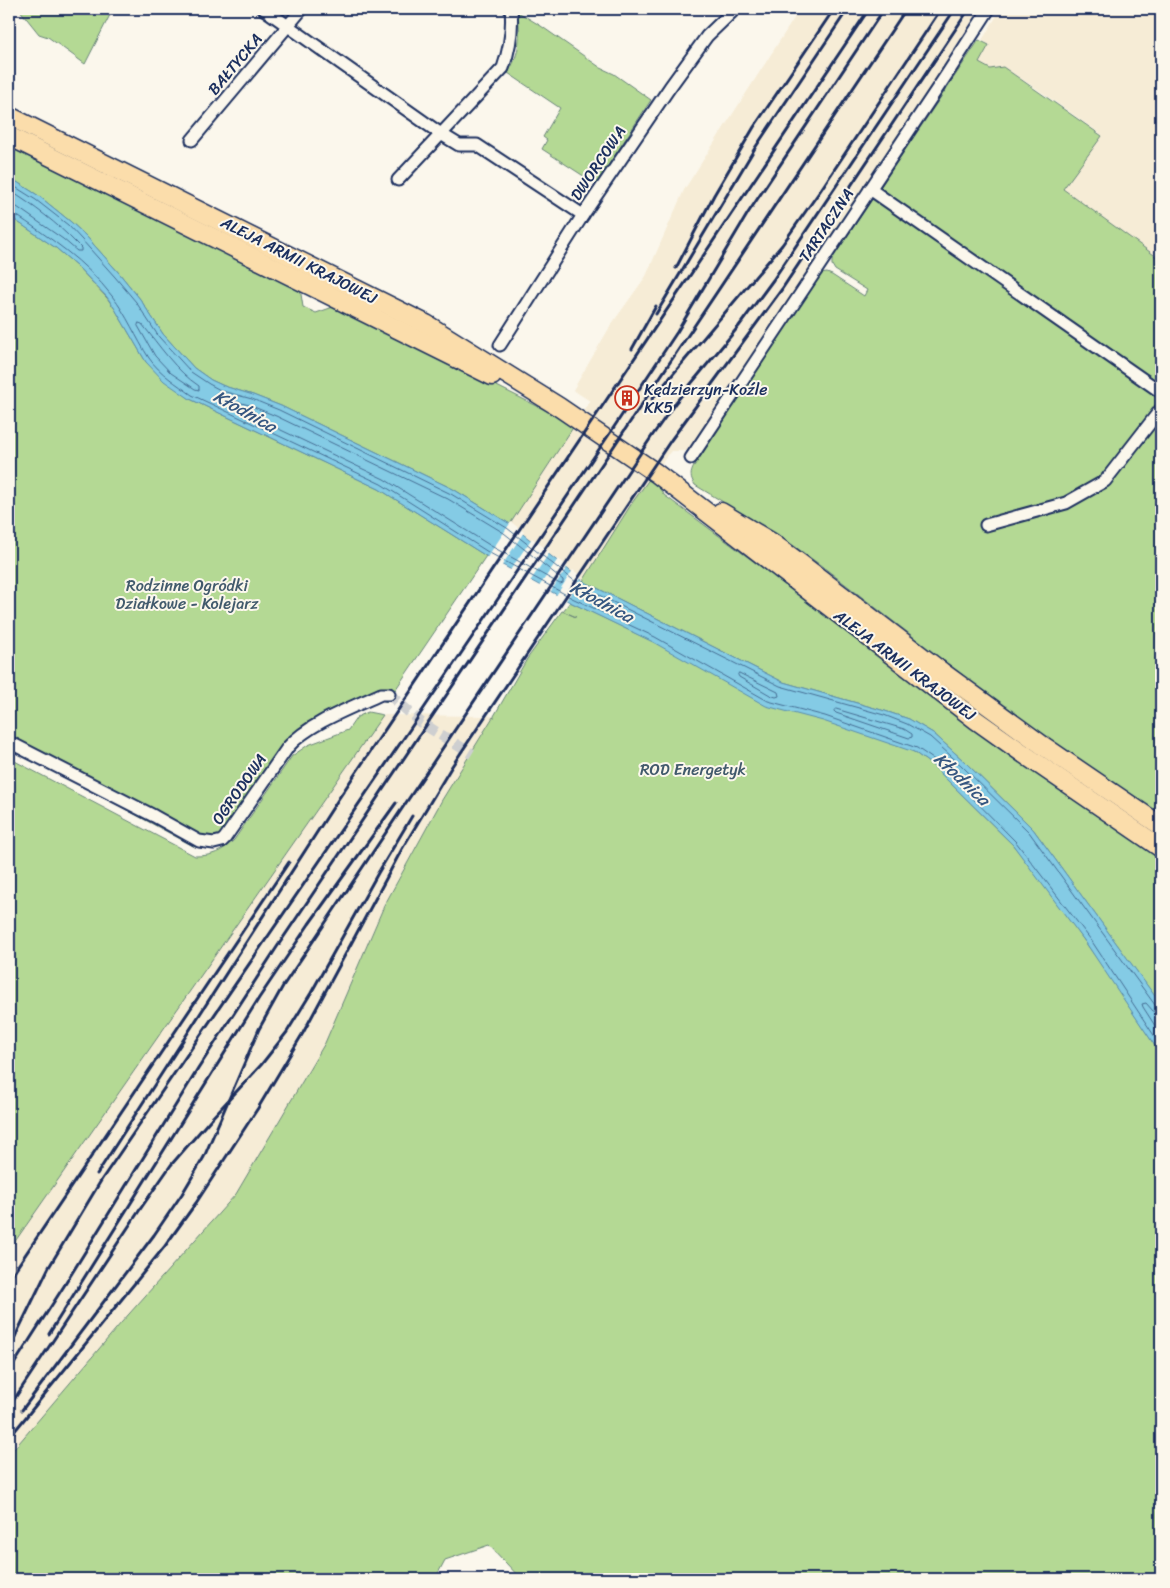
<svg xmlns="http://www.w3.org/2000/svg" width="1170" height="1588" viewBox="0 0 1170 1588" font-family="Sriracha,sans-serif">
<rect width="100%" height="100%" fill="#fbf7ec"/>
<filter id="ink" filterUnits="userSpaceOnUse"><feTurbulence type="fractalNoise" baseFrequency=".02" numOctaves="2"/><feDisplacementMap in="SourceGraphic" scale="10" xChannelSelector="R" yChannelSelector="G"/><feConvolveMatrix kernelMatrix="1 2 1 2 8 2 1 2 1" color-interpolation-filters="sRGB"/></filter>
<g filter="url(#ink)">
<g fill="#f6ecd6">
<path d="M 800,9 L 983,9 L 924,100 L 687,451 L 671,451 L 632,503 L 583,581 L 510,524 L 590,401 L 573,390 L 611,325 L 646,276 L 684,190 Z"/>
<path d="M 1001,9 L 1161,9 L 1161,260 L 1063,189 L 1102,135 L 1037,89 L 1003,67 L 990,69 L 978,63 L 989,45 L 982,40 Z"/>
<path d="M 383,715 L 494,716 L 442,800 L 384,905 L 325,1043 L 236,1194 L 121,1323 L 13,1450 L 9,1459 L 9,1250 Z"/>
</g>
<g fill="#b4d994" stroke="#688479">
<path d="M 19,9 L 113,9 L 85,64 L 48,37 L 39,34 Z"/>
<path d="M 518,12 L 541,26 L 601,68 L 614,74 L 651,100 L 596,184 L 542,149 L 547,140 L 543,137 L 560,108 L 508,73 C 521,51 520,37 518,12 Z"/>
<path d="M 979,40 L 989,45 L 979,63 L 990,69 L 1003,67 L 1102,136 L 1063,189 L 1161,260 L 1161,816 L 1000,704 L 823,567 L 783,538 L 695,485 C 690,477 690,474 694,466 L 820,274 L 827,273 L 832,275 L 864,296 L 867,290 L 835,270 L 832,265 L 832,259 Z"/>
<path d="M 9,144 L 300,288 L 303,307 L 316,313 L 336,306 L 545,410 L 574,426 L 510,524 L 453,489 L 281,406 L 253,395 L 224,386 L 211,380 L 194,368 L 163,334 L 140,299 L 119,273 L 86,236 L 71,222 L 39,196 L 9,177 Z"/>
<path d="M 9,216 L 56,248 L 76,265 L 107,298 L 115,309 L 146,362 L 190,399 L 379,489 L 486,556 L 387,702 L 378,699 L 293,738 L 248,803 L 209,847 L 195,847 L 9,746 Z"/>
<path d="M 650,478 L 656,483 L 664,495 L 849,632 L 1161,853 L 1161,1005 L 1033,829 L 965,762 L 933,733 L 909,719 L 885,711 L 783,682 L 583,581 L 632,503 Z"/>
<path d="M 570,602 L 702,665 L 900,742 L 932,765 L 1013,845 L 1042,881 L 1110,977 L 1161,1055 L 1161,1579 L 521,1579 L 489,1545 L 445,1560 L 435,1579 L 9,1579 L 9,1459 L 13,1450 L 121,1323 L 236,1194 L 325,1043 L 384,906 L 442,800 L 493,717 L 494,718 L 494,716 L 527,659 L 562,611 L 576,617 L 563,611 Z"/>
<path d="M 368,712 L 383,715 L 9,1250 L 9,758 L 195,856 C 213,856 221,852 234,840 L 292,756 L 308,745 L 348,730 L 357,717 Z"/>
</g>
<path fill="#84cbe5" stroke="#5a8daf" d="M 9,177 L 39,196 L 71,222 L 86,236 L 119,273 L 140,299 L 163,334 L 194,368 L 211,380 L 224,386 L 253,395 L 281,406 L 453,489 L 510,524 L 583,581 L 783,682 L 885,711 L 909,719 L 933,733 L 965,762 L 1033,829 L 1160,1003 L 1161,1005 L 1161,1055 L 1086,943 L 1013,845 L 932,765 L 914,752 L 823,721 L 766,706 L 653,642 L 570,602 L 486,556 L 379,489 L 190,399 L 164,381 L 146,362 L 115,309 L 107,297 L 76,265 L 56,248 L 9,216 Z"/>
<g fill="#fbf7ec">
<path d="M 511,522 L 524,532 L 501,567 L 486,559 Z"/>
<path d="M 532,538 L 550,552 L 529,583 L 509,572 Z"/>
<path d="M 558,559 L 568,566 L 549,594 L 538,588 Z"/>
<path d="M 573,570 L 582,577 L 565,602 L 555,597 Z"/>
</g>
<g fill="none" stroke-linecap="round" stroke-linejoin="round">
<g stroke="#456d94" stroke-width="1">
<path d="M 9,183 L 36,200 L 68,225 L 82,240 L 115,277 L 136,302 L 159,337 L 191,372 L 209,384 L 222,391 L 252,399 L 279,410 L 451,494 L 507,528 L 581,586 L 780,686 L 884,715 L 907,724 L 930,737 L 962,766 L 1029,832 L 1155,1005 L 1161,1007"/>
<path d="M 9,190 C 34,206 57,223 77,244 L 81,248 L 81,251 L 77,251 L 63,239 L 17,207 L 9,205"/>
<path d="M 9,212 L 13,213 C 49,237 85,261 112,296 C 127,315 136,338 149,358 C 160,374 177,384 192,395 L 381,484 L 488,552 L 572,598 L 655,637 L 768,701 L 825,716 L 917,748 L 936,761 L 1016,842 L 1091,940 L 1161,1046"/>
<path d="M 139,323 L 142,324 C 159,345 176,371 199,386 L 199,390 L 195,389 L 171,373 L 155,356 L 138,326 Z"/>
<path d="M 224,398 L 249,405 L 276,416 L 448,499 L 504,533 L 563,580 L 563,583 L 560,584 L 491,546 L 384,479 L 222,402 L 221,399 Z"/>
<path d="M 739,673 L 778,692 L 779,696 L 776,697 L 770,695 L 739,677 L 738,675 Z"/>
<path d="M 836,709 L 904,729 L 912,734 L 912,737 L 909,738 L 836,713 L 834,711 Z"/>
<path d="M 1161,1013 L 1153,1011 L 1146,1003 L 1142,1004 L 1143,1007 L 1161,1035"/>
</g>
<path stroke="#cecfd0" stroke-width="11" stroke-dasharray="11 5.5" stroke-linecap="butt" d="M 389,694 L 420,722 L 472,754"/>
<g stroke="#1b2f5e" stroke-width="15">
<g id="minor">
<path d="M 264,9 L 441,134 L 459,145 L 477,145 L 583,215"/>
<path d="M 192,140 L 302,9"/>
<path d="M 398,180 L 503,68 C 510,48 513,30 511,9"/>
<path d="M 870,189 L 1161,392"/>
<path d="M 500,345 L 583,215 L 670,87 L 707,36 L 735,9"/>
<path d="M 691,458 L 947,74 L 989,9"/>
<path d="M 986,525 L 1066,503 L 1105,481 L 1161,409"/>
<path d="M 9,742 L 154,816 L 199,841 L 214,843 L 222,841 L 225,838 L 288,747 C 309,723 351,708 381,694 L 389,694"/>
</g>
</g>
<g stroke="#1b2f5e" stroke-width="21">
<g id="primary">
<path d="M 9,116 L 426,324 L 559,407 L 656,473 L 976,720 L 1031,759 L 1161,848"/>
<path d="M 9,136 L 492,376"/>
<path d="M 721,512 L 771,542 L 801,564 L 942,672 L 1042,745 L 1161,826"/>
</g>
</g>
<use href="#minor" stroke="#fbf7ec" stroke-width="11"/>
<use href="#primary" stroke="#fbddab" stroke-width="18"/>
<g stroke="#1b2f5e" stroke-width="3">
<path d="M 676,268 L 714,195 L 754,127 L 834,9"/>
<path d="M 656,314 L 755,148 L 848,9"/>
<path d="M 632,349 L 656,306"/>
<path d="M 652,399 L 782,245 L 820,191 L 941,9"/>
<path d="M 97,1174 L 339,798 L 869,9"/>
<path d="M 9,1279 L 289,862"/>
<path d="M 49,1334 L 259,998 L 309,924 L 396,803"/>
<path d="M 9,1349 L 49,1267 L 102,1179 L 410,729 L 608,436 L 677,332 L 748,213 L 884,9"/>
<path d="M 9,1372 L 64,1286 L 198,1069 L 277,947 L 608,455 L 906,9"/>
<path d="M 9,1407 L 141,1208 L 171,1165 L 210,1120 L 261,1065 L 287,1032 L 311,993 L 378,873 L 412,816"/>
<path d="M 22,1410 L 154,1235 L 182,1194 L 204,1157 L 259,1029 L 283,986 L 652,436 L 676,402 L 739,326 L 773,280 L 955,9"/>
<path d="M 9,1438 L 165,1246 L 196,1203 L 258,1108 L 303,1033 L 402,849 L 452,766 L 671,440 L 782,289 L 969,9"/>
</g>
</g>
</g>
<defs>
<g id="building-ring" transform="scale(1.25)"><circle r="9.5" fill="#fbf7ec" stroke="#c8321e" stroke-width="1.5"/><path d="M-4-6H4V6H1V3H-1V6H-4ZM-2.5-4.3h1.7v1.8h-1.7ZM.8-4.3h1.7v1.8H.8ZM-2.5-1h1.7V.8h-1.7ZM.8-1h1.7V.8H.8Z" fill="#c8321e"/></g>
</defs>
<g fill-rule="evenodd">
<use href="#building-ring" x="627" y="398"/>
</g>
<g text-anchor="middle" dominant-baseline="central" stroke-width="4" stroke-linejoin="round" paint-order="stroke">
<g font-size="16" fill="#1b2f5e" stroke="#fbf7ec">
<text transform="translate(235 64) rotate(-50)">BAŁTYCKA</text>
<text transform="translate(598 163) rotate(-56)">DWORCOWA</text>
<text transform="translate(826 225) rotate(-56)">TARTACZNA</text>
<text transform="translate(299 260) rotate(27)">ALEJA ARMII KRAJOWEJ</text>
<text transform="translate(905 665) rotate(37)">ALEJA ARMII KRAJOWEJ</text>
<text transform="translate(239 789) rotate(-55)">OGRODOWA</text>
</g>
<g font-size="16" fill="#1b2f5e" stroke="#fbf7ec" text-anchor="start">
<text x="644" y="389">Kędzierzyn-Koźle<tspan x="644" dy="18">KK5</tspan></text>
</g>
<g font-size="16" fill="#415a6c" stroke="#fbf7ec">
<text x="187" y="585">Rodzinne Ogródki<tspan x="187" dy="18">Działkowe - Kolejarz</tspan></text>
<text x="693" y="769">ROD Energetyk</text>
</g>
<g font-size="18" font-style="italic" fill="#355680" stroke="#fbf7ec">
<text transform="translate(245 411) rotate(29)">Kłodnica</text>
<text transform="translate(602 602) rotate(28)">Kłodnica</text>
<text transform="translate(962 779) rotate(43)">Kłodnica</text>
</g>
</g>
<rect width="1170" height="1588" fill="none" stroke="#fbf7ec" stroke-width="30"/>
<rect x="15" y="15" width="1140" height="1558" fill="none" stroke="#1b2f5e" stroke-width="2" filter="url(#ink)"/>
</svg>
